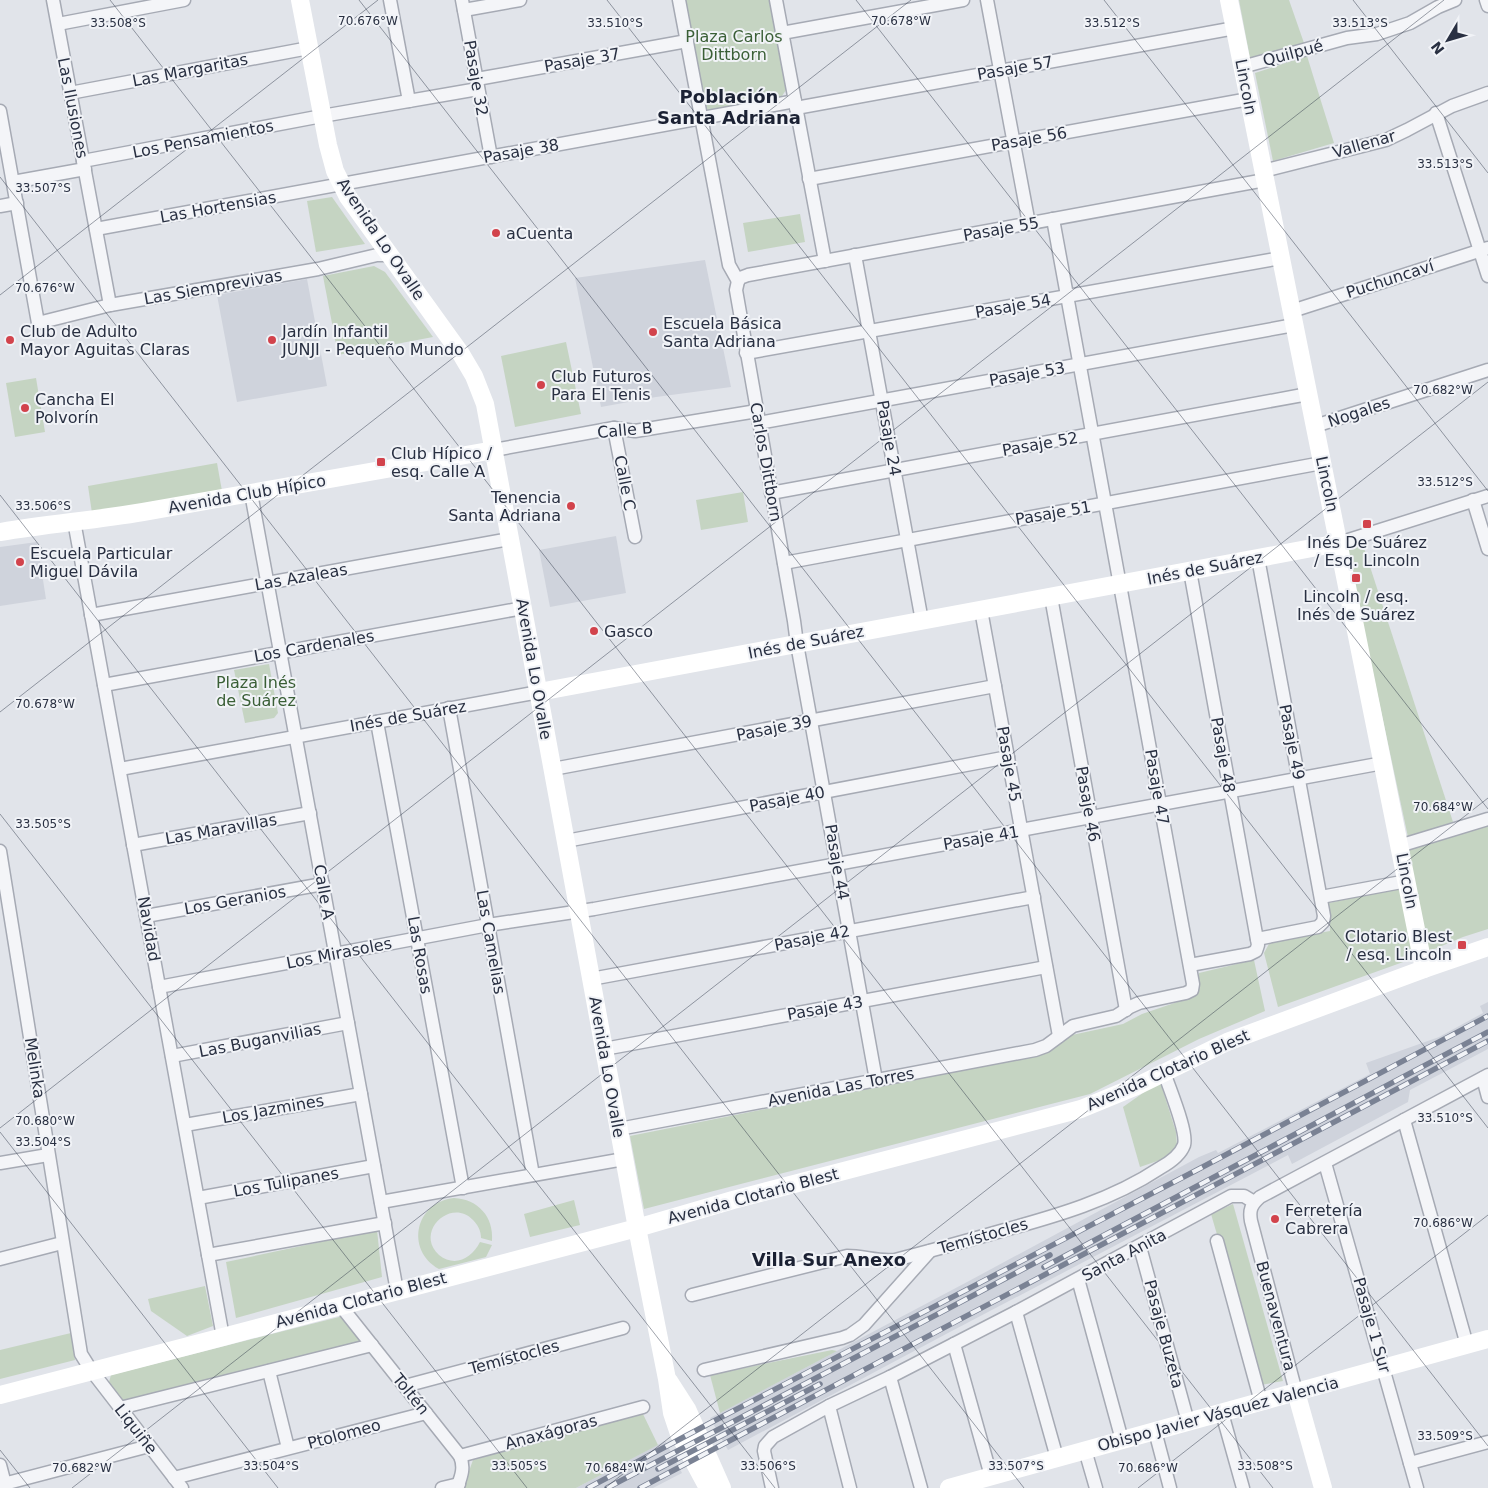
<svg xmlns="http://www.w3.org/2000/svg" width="1488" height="1488" viewBox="0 0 1488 1488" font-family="'DejaVu Sans',sans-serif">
<rect width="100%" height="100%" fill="#e1e4ea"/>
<g fill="#cfd3dc">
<path d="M 705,260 L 731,387 L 656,397 L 601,407 L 575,278 Z"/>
<path d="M 307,279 L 327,386 L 237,402 L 217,295 Z"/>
<path d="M 616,536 L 626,593 L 550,607 L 539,550 Z"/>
<path d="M 37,542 L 46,599 L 0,606 L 0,547 Z"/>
<path d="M 1488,1002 L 1488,1049 L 1410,1090 L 1408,1102 L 1292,1164 L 1288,1155 L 948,1333 L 728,1450 L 710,1418 L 969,1281 L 1199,1157 L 1216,1150 L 1218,1153 L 1370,1074 L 1366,1063 L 1439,1037 L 1483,1013 L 1480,1006 Z"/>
<path d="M 665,1441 L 682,1473 L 653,1488 L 576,1488 Z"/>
</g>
<g fill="#c5d4c2">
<path d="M 682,0 L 769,0 L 786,90 L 780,99 L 706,111 Z"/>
<path d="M 1239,0 L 1289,0 L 1304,43 L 1250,58 Z"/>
<path d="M 1307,56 L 1334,143 L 1273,161 L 1255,73 Z"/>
<path d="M 332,197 L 365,244 L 316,252 L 307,201 Z"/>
<path d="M 800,214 L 805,242 L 748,252 L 743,223 Z"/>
<path d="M 374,266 L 385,272 L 433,337 L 338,355 L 323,276 Z"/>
<path d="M 566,342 L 581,414 L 515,427 L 501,356 Z"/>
<path d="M 36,378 L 45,432 L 15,437 L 6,383 Z"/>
<path d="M 217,463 L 222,491 L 92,513 L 88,486 Z"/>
<path d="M 743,492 L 748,522 L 701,530 L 696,500 Z"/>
<path d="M 1362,542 L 1453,822 L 1408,837 L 1346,547 Z"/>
<path d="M 269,664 L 278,713 L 274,718 L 245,723 L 234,670 Z"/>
<path d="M 1488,824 L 1488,929 L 1463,937 L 1406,961 L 1278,1007 L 1264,953 L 1270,942 L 1330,931 L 1329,903 L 1414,884 L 1409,850 Z"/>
<path d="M 1254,960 L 1265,1011 L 1199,1039 L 1090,1094 L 644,1209 L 630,1136 L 1042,1054 L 1072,1035 L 1123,1024 L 1142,1014 L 1192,997 L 1197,991 L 1199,973 Z"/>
<path d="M 1160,1081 L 1176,1132 L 1177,1146 L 1166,1158 L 1140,1167 L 1123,1107 Z"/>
<path d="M 454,1198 C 478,1199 494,1217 492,1241 L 481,1238 C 481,1231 478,1225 473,1220 C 451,1197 414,1232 439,1255 C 455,1268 472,1258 480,1242 L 492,1245 L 486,1257 L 439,1269 C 405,1250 415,1202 454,1198 Z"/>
<path d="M 574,1200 L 580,1225 L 530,1237 L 524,1214 Z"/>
<path d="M 1233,1204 L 1283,1381 L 1261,1385 L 1211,1214 Z"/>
<path d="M 377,1230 L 382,1277 L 236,1318 L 226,1262 Z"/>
<path d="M 205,1286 L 213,1326 L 187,1336 L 151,1311 L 148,1299 Z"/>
<path d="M 339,1317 L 342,1317 L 363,1343 L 124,1405 L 109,1382 L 111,1375 Z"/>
<path d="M 71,1333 L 75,1360 L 0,1379 L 0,1350 Z"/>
<path d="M 832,1350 L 837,1351 L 720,1413 L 710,1375 Z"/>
<path d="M 642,1412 L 658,1445 L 576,1488 L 463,1488 L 473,1460 Z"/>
</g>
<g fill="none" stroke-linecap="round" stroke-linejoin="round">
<g stroke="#a6aab4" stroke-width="15">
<g id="street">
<path d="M 53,0 L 110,305"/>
<path d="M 390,0 L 409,101"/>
<path d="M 462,0 L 491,157"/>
<path d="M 679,0 L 729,265 L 738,281"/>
<path d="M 776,0 L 825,261"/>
<path d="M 987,0 L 1029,224"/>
<path d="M 1486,0 L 1488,6"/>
<path d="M 464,10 L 520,0"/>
<path d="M 58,24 L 184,0"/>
<path d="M 782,33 L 963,0"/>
<path d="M 1242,67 L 1347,38 L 1377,34 L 1410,23 L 1438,7 L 1455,0"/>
<path d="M 477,79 L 687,41"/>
<path d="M 70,93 L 309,48"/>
<path d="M 796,108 L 1235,28"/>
<path d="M 0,111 L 38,323 L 110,305 L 318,269 L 377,255 L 389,255"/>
<path d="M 1436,113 L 1488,276"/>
<path d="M 83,161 L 322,116 L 478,89"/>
<path d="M 1263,171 L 1386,140 L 1407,130 L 1452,106 L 1488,93"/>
<path d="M 809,179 L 1249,99"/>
<path d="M 13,182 L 85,169"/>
<path d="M 0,206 L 17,203"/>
<path d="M 96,229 L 795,101"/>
<path d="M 855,255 L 922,621"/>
<path d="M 738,281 L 736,290 L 794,621 L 797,644 L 876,1080"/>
<path d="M 738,281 L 740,278 L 748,275 L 1265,180"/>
<path d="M 1292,311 L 1488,248"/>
<path d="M 746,353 L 1281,258"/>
<path d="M 759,423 L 1294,325"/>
<path d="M 1315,426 L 1488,370"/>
<path d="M 614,428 L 635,537"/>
<path d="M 494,450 L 614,428 L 635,431 L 757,411"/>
<path d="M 251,493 L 397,1291"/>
<path d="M 771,493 L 1308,394"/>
<path d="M 1473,500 L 1488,549"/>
<path d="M 74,521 L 223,1337"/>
<path d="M 1339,543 L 1488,496"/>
<path d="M 784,563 L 1322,463"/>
<path d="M 1051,597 L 1126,1010"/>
<path d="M 981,610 L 1059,1036"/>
<path d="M 91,615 L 510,539"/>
<path d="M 104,685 L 523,608"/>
<path d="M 449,708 L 533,1175"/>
<path d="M 377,722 L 463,1188"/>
<path d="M 120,769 L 539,692"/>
<path d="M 553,769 L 995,686"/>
<path d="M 566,841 L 1008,757"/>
<path d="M 133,845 L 310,813"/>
<path d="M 1399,846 L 1488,819"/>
<path d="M 0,851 L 81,1354 L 91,1370 L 182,1488"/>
<path d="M 1321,897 L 1407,881"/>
<path d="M 146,916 L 323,884"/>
<path d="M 1257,939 L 1318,927 L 1323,922 L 1324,916 L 1258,558"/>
<path d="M 1190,965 L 1250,954 L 1256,951 L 1258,945 L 1190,571"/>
<path d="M 591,979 L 1034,897"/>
<path d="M 159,987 L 488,925 L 594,909 L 1383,763"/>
<path d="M 604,1049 L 1046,967"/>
<path d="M 172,1056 L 348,1023"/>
<path d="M 1483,1078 L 1488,1097"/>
<path d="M 1404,1120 L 1467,1345"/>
<path d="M 185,1125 L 361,1094"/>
<path d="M 619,1129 L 1035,1050 L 1046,1046 L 1073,1026 L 1116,1016 L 1130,1007 L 1139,1003 L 1186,993 L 1192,990 L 1193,984 L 1053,219"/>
<path d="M 0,1163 L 48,1155"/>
<path d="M 1325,1163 L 1417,1488"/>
<path d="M 198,1198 L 374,1166"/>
<path d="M 381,1202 L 624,1159"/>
<path d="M 1217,1241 L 1261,1402"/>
<path d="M 1140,1247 L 1188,1422"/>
<path d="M 208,1255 L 385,1223"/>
<path d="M 0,1259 L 62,1243"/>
<path d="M 1078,1279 L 1122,1440"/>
<path d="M 692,1295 L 847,1256 C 864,1256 878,1262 895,1260 C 930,1251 966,1241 1001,1231 C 1056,1216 1112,1200 1160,1168 C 1169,1163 1180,1156 1184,1145 C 1188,1132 1169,1088 1164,1072"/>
<path d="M 340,1305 L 460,1456 C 465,1468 461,1477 457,1488"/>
<path d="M 1016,1312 L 1057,1458"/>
<path d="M 954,1344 L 991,1476"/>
<path d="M 704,1370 L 842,1338 L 850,1335 L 864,1325 L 930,1251"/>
<path d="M 269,1371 L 288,1448"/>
<path d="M 890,1377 L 921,1488"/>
<path d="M 405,1386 L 623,1328"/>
<path d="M 1296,1392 L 1251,1221 C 1249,1210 1251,1205 1260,1197 L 1488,1075"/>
<path d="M 829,1406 L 850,1488"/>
<path d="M 120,1408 L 372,1345"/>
<path d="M 1222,1413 L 1243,1488"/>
<path d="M 1155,1431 L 1170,1488"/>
<path d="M 1085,1450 L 1096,1488"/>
<path d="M 460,1456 L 643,1407"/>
<path d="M 1410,1463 L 1488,1442"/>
<path d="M 0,1465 L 5,1484"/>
<path d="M 174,1478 L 426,1413"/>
<path d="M 0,1485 L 149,1446"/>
<path d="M 442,1488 L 459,1484"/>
<path d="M 772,1488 L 764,1451 L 765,1446 L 773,1437 L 829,1406 L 890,1377 L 1016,1312 L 1231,1196 L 1244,1196 L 1254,1202"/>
</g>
</g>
<use href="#street" stroke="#f4f5f8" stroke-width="12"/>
<g stroke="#fff" stroke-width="18">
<path d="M 300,0 L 328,145 L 335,171 L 348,197 L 461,354 L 474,376 L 485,404 L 535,674 L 637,1228 L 667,1379 L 672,1413 L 679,1434 L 708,1488"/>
<path d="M 1229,0 L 1424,969"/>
<path d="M 0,532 C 48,524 95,520 143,512 L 494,450"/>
<path d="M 539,692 L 1339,543"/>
<path d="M 669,1381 L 687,1409 L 722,1488"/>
<path d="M 1296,1392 L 1323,1488"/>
<path d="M 0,1395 L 223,1337 L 637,1228 L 733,1200 L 1081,1109 L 1137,1086 L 1227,1042 L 1424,969 L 1488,947"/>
<path d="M 949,1488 L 1488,1339"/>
</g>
<g stroke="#7a8294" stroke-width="5.5">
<g id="rail">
<path d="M 1044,1267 L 1488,1032"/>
<path d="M 658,1469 L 820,1384"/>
<path d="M 588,1488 L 712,1422 L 1195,1171 L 1488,1016"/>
<path d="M 607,1488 L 1050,1255"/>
<path d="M 640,1488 L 1488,1041"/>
</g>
</g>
<use href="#rail" stroke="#f1f3f7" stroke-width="4" stroke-dasharray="11" stroke-linecap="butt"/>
</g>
<path fill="none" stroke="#293042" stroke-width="1" stroke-opacity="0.45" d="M 110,0 L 1273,1488M 359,0 L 1488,1446M 607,0 L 1488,1128M 856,0 L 1488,809M 1104,0 L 1488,491M 1353,0 L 1488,173M 0,177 L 1024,1488M 0,295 L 378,0M 0,495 L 775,1488M 0,712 L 911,0M 0,814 L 527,1488M 0,1128 L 1444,0M 0,1132 L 278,1488M 0,1450 L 30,1488M 72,1488 L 1488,382M 605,1488 L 1488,798M 1138,1488 L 1488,1215"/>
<g fill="#d2434c" stroke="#f1f3f7" stroke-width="2">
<circle cx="496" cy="233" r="5"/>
<circle cx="653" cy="332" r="5"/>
<circle cx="10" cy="340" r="5"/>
<circle cx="272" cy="340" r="5"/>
<circle cx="541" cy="385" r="5"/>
<circle cx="25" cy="408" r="5"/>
<rect x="376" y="457" width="10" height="10" rx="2.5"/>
<circle cx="571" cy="506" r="5"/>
<rect x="1362" y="519" width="10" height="10" rx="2.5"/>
<circle cx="20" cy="562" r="5"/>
<rect x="1351" y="573" width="10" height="10" rx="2.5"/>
<circle cx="594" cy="631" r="5"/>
<rect x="1457" y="940" width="10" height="10" rx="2.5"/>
<circle cx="1275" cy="1219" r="5"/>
</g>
<g text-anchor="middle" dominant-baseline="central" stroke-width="4" stroke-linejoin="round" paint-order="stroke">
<g font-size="16" fill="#3a5f36" stroke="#f1f3f7">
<text x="734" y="36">Plaza Carlos<tspan x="734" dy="18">Dittborn</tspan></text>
<text x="256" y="682">Plaza Inés<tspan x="256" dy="18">de Suárez</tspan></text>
</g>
<g font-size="16" fill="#293042" stroke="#f1f3f7">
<text transform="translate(1293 53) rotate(-15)">Quilpué</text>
<text transform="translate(582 60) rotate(-10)">Pasaje 37</text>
<text transform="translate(1015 68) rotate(-10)">Pasaje 57</text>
<text transform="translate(190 70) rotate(-11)">Las Margaritas</text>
<text transform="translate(476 78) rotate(80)">Pasaje 32</text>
<text transform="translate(1246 87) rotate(79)">Lincoln</text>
<text transform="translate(73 108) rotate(79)">Las Ilusiones</text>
<text transform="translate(203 139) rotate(-11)">Los Pensamientos</text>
<text transform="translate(1029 139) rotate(-10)">Pasaje 56</text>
<text transform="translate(1364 144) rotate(-16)">Vallenar</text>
<text transform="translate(521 151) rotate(-10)">Pasaje 38</text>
<text transform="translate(218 207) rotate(-10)">Las Hortensias</text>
<text transform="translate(1001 229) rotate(-10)">Pasaje 55</text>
<text transform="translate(381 239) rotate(56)">Avenida Lo Ovalle</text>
<text transform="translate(1390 279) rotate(-18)">Puchuncaví</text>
<text transform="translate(213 287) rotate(-10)">Las Siemprevivas</text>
<text transform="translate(1013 306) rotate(-10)">Pasaje 54</text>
<text transform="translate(1027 374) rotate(-10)">Pasaje 53</text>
<text transform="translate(1359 412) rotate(-18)">Nogales</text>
<text transform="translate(625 430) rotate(-5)">Calle B</text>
<text transform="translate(889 438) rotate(80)">Pasaje 24</text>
<text transform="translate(1040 444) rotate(-10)">Pasaje 52</text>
<text transform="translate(766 462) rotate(80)">Carlos Dittborn</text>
<text transform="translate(625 483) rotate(79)">Calle C</text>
<text transform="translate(1327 484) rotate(78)">Lincoln</text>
<text transform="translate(247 494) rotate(-10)">Avenida Club Hípico</text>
<text transform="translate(1053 513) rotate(-10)">Pasaje 51</text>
<text transform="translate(1205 568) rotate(-11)">Inés de Suárez</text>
<text transform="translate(301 577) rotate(-10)">Las Azaleas</text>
<text transform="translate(806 642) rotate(-11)">Inés de Suárez</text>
<text transform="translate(314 646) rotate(-10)">Los Cardenales</text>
<text transform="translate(534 669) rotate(80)">Avenida Lo Ovalle</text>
<text transform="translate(408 716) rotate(-10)">Inés de Suárez</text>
<text transform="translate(774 728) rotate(-11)">Pasaje 39</text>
<text transform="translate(1292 742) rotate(79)">Pasaje 49</text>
<text transform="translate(1223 755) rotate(80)">Pasaje 48</text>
<text transform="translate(1009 764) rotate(80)">Pasaje 45</text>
<text transform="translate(1157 787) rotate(80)">Pasaje 47</text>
<text transform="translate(787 799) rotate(-11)">Pasaje 40</text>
<text transform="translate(1088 804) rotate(80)">Pasaje 46</text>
<text transform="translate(221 829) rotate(-10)">Las Maravillas</text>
<text transform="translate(981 838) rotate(-10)">Pasaje 41</text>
<text transform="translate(837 862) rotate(80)">Pasaje 44</text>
<text transform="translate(1407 881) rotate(79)">Lincoln</text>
<text transform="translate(324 892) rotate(80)">Calle A</text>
<text transform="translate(235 900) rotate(-10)">Los Geranios</text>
<text transform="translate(149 929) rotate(80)">Navidad</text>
<text transform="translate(812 938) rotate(-11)">Pasaje 42</text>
<text transform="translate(491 942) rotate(80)">Las Camelias</text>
<text transform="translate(339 953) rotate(-11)">Los Mirasoles</text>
<text transform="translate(420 955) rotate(80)">Las Rosas</text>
<text transform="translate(825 1008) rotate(-10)">Pasaje 43</text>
<text transform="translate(260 1040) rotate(-11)">Las Buganvilias</text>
<text transform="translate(607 1067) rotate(80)">Avenida Lo Ovalle</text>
<text transform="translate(35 1068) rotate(81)">Melinka</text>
<text transform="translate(1168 1070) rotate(-24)">Avenida Clotario Blest</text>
<text transform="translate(841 1087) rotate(-11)">Avenida Las Torres</text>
<text transform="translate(273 1109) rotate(-10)">Los Jazmines</text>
<text transform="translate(286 1182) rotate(-10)">Los Tulipanes</text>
<text transform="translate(753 1196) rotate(-15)">Avenida Clotario Blest</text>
<text transform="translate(983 1236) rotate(-16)">Temístocles</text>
<text transform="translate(1124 1255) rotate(-28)">Santa Anita</text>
<text transform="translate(361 1300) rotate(-15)">Avenida Clotario Blest</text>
<text transform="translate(1276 1316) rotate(75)">Buenaventura</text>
<text transform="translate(1372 1325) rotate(74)">Pasaje 1 Sur</text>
<text transform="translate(1164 1334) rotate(75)">Pasaje Buzeta</text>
<text transform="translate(514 1357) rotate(-15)">Temístocles</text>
<text transform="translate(411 1394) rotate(51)">Toltén</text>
<text transform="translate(1218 1414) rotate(-15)">Obispo Javier Vásquez Valencia</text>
<text transform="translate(136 1429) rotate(52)">Liquiñe</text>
<text transform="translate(551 1432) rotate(-15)">Anaxágoras</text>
<text transform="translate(344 1434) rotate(-15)">Ptolomeo</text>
</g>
<g font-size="16" fill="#293042" stroke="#f1f3f7" text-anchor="start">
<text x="506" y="233">aCuenta</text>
<text x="663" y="323">Escuela Básica<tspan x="663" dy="18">Santa Adriana</tspan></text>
<text x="20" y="331">Club de Adulto<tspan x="20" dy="18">Mayor Aguitas Claras</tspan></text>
<text x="282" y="331">Jardín Infantil<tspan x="282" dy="18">JUNJI - Pequeño Mundo</tspan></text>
<text x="551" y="376">Club Futuros<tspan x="551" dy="18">Para El Tenis</tspan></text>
<text x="35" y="399">Cancha El<tspan x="35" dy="18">Polvorín</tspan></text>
<text x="391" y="453">Club Hípico /<tspan x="391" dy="18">esq. Calle A</tspan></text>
<text x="561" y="497" text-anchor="end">Tenencia<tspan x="561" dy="18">Santa Adriana</tspan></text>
<text x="1367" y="542" text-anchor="middle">Inés De Suárez<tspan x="1367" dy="18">/ Esq. Lincoln</tspan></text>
<text x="30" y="553">Escuela Particular<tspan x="30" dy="18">Miguel Dávila</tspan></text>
<text x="1356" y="596" text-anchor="middle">Lincoln / esq.<tspan x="1356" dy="18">Inés de Suárez</tspan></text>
<text x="604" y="631">Gasco</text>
<text x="1452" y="936" text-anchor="end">Clotario Blest<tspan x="1452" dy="18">/ esq. Lincoln</tspan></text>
<text x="1285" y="1210">Ferretería<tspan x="1285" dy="18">Cabrera</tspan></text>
</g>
<g font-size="18" font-weight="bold" fill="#1b2133" stroke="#f1f3f7">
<text x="729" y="96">Población<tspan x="729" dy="21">Santa Adriana</tspan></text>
<text x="829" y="1259">Villa Sur Anexo</text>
</g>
</g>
<g font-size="12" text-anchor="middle" fill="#293042" stroke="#f1f3f7" stroke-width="4" stroke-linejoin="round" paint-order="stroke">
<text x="901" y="25">70.678°W</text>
<text x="368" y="25">70.676°W</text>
<text x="118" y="27">33.508°S</text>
<text x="615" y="27">33.510°S</text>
<text x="1112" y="27">33.512°S</text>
<text x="1360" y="27">33.513°S</text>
<text x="1445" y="168">33.513°S</text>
<text x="43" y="192">33.507°S</text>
<text x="45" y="292">70.676°W</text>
<text x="1443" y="394">70.682°W</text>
<text x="1445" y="486">33.512°S</text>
<text x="43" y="510">33.506°S</text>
<text x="45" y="708">70.678°W</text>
<text x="1443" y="811">70.684°W</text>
<text x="43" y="828">33.505°S</text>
<text x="1445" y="1122">33.510°S</text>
<text x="45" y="1125">70.680°W</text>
<text x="43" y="1146">33.504°S</text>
<text x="1443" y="1227">70.686°W</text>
<text x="1445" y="1440">33.509°S</text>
<text x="271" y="1470">33.504°S</text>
<text x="519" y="1470">33.505°S</text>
<text x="768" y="1470">33.506°S</text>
<text x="1016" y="1470">33.507°S</text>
<text x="1265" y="1470">33.508°S</text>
<text x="82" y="1472">70.682°W</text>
<text x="615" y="1472">70.684°W</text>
<text x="1148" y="1472">70.686°W</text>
</g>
<g transform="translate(1448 40) rotate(232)" stroke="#f1f3f7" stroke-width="4" paint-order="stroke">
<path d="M0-4L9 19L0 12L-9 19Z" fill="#293042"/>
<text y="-8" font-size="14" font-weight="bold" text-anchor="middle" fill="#293042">N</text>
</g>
</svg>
